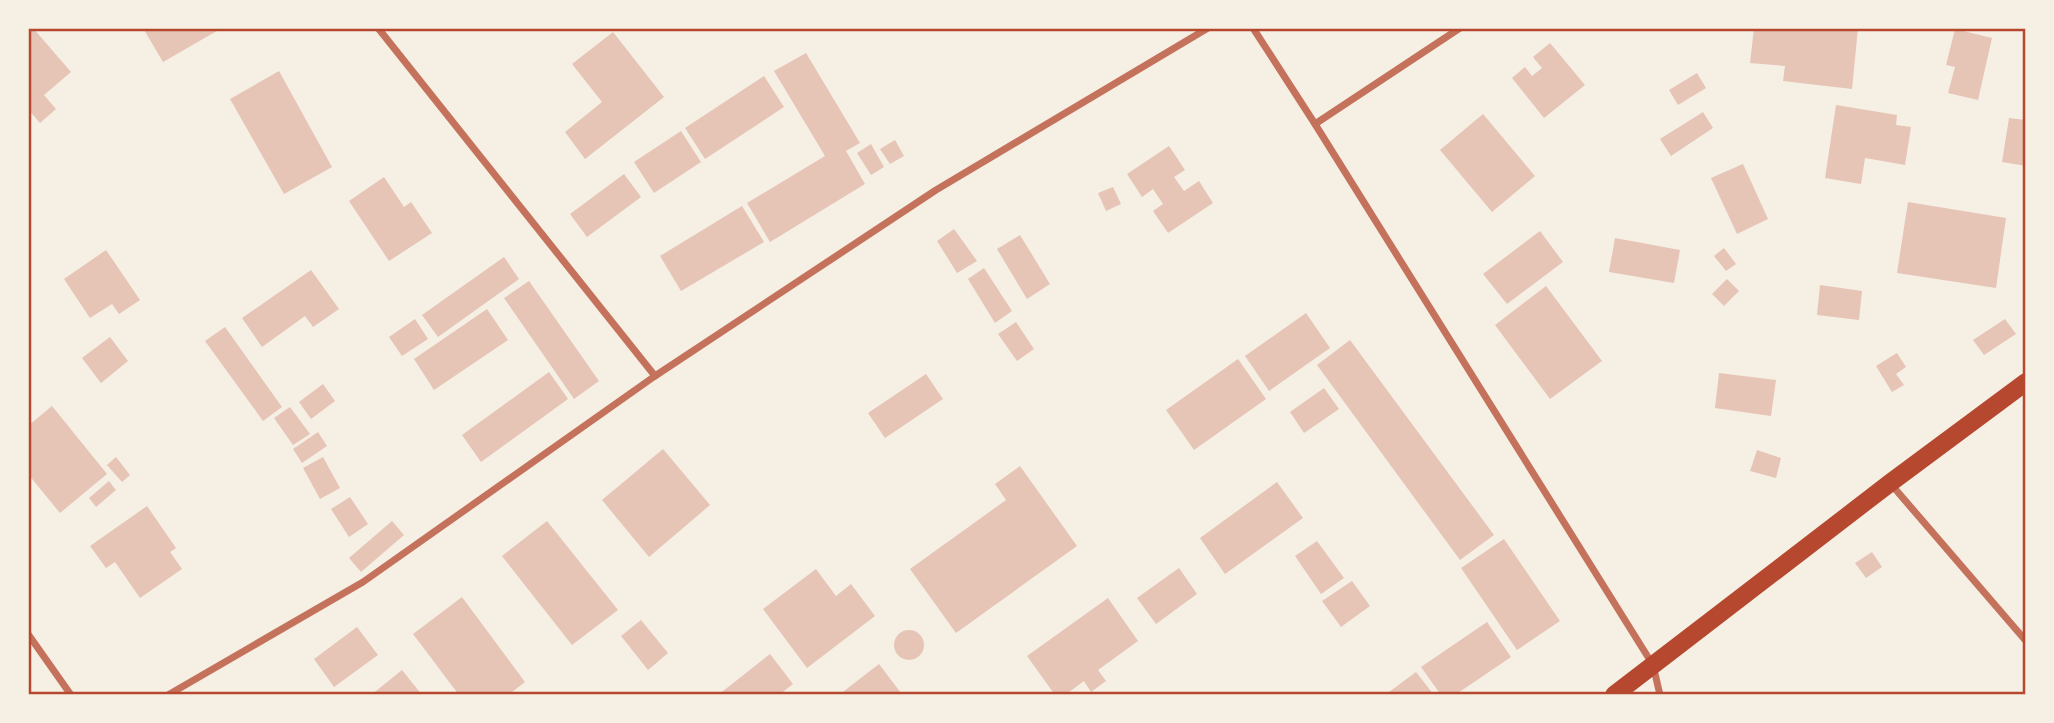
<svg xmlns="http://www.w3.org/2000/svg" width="2054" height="723" viewBox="0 0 2054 723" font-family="'Space Grotesk',sans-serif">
<rect width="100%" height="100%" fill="#f6efe4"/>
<g fill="#e6c5b7">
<path d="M 28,28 L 33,28 L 71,72 L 44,95 L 56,109 L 40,123 L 28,109 Z"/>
<path d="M 143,28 L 222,28 L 163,62 Z"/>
<path d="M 1754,28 L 1858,28 L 1852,89 L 1783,81 L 1785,66 L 1750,63 Z"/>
<path d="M 1955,29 L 1992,38 L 1978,100 L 1948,93 L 1955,67 L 1946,65 Z"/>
<path d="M 613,32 L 664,97 L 585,159 L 565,132 L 602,102 L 572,64 Z"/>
<path d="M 1550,43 L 1585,85 L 1544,118 L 1512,78 L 1525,67 L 1532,76 L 1542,68 L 1533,57 Z"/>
<path d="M 806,53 L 860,143 L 846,151 L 865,184 L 770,242 L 747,203 L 825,156 L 774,71 Z"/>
<path d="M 279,71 L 332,167 L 284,194 L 230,99 Z"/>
<path d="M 1697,73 L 1706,88 L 1678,105 L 1669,90 Z"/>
<path d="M 764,76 L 784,107 L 705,159 L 685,128 Z"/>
<path d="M 1836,105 L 1897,115 L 1896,125 L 1911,127 L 1905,165 L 1865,158 L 1861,184 L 1825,178 Z"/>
<path d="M 1703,112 L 1713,128 L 1671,156 L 1660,139 Z"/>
<path d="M 1483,114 L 1535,176 L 1492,212 L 1440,150 Z"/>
<path d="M 2009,118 L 2026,120 L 2026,166 L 2002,162 Z"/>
<path d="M 681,131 L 701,162 L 654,193 L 634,162 Z"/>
<path d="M 895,140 L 904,156 L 890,164 L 880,149 Z"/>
<path d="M 871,144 L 884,167 L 871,175 L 857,153 Z"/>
<path d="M 1169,146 L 1185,170 L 1174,177 L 1184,191 L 1199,181 L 1213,203 L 1168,233 L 1153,211 L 1163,204 L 1153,189 L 1142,197 L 1127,174 Z"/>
<path d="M 1743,164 L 1768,219 L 1737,234 L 1711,178 Z"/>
<path d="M 624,174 L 641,197 L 587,237 L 570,214 Z"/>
<path d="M 384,177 L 404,207 L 411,202 L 432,233 L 389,261 L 349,201 Z"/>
<path d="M 1113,187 L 1121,204 L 1106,211 L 1098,193 Z"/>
<path d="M 1908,202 L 2006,218 L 1996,288 L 1897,273 Z"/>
<path d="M 742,206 L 764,242 L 681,291 L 660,256 Z"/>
<path d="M 954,229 L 977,261 L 957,273 L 937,241 Z"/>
<path d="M 1540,231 L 1563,262 L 1507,304 L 1483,274 Z"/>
<path d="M 1020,235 L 1050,284 L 1027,299 L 997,249 Z"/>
<path d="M 1615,238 L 1680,250 L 1674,283 L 1609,272 Z"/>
<path d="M 1724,248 L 1736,264 L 1726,271 L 1714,256 Z"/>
<path d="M 106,250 L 140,300 L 119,314 L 112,304 L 90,318 L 64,279 Z"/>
<path d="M 504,257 L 519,279 L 438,337 L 422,315 Z"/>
<path d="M 984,268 L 1012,311 L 995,323 L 968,279 Z"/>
<path d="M 311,270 L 339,309 L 313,327 L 305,316 L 262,347 L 242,318 Z"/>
<path d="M 1727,279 L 1739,291 L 1724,306 L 1712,294 Z"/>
<path d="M 529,281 L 599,381 L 574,399 L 504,298 Z"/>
<path d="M 1820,285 L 1862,291 L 1859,320 L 1817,315 Z"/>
<path d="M 1546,286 L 1602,361 L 1550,399 L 1495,325 Z"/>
<path d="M 487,309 L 508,340 L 434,390 L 414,359 Z"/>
<path d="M 1306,313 L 1330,348 L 1269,391 L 1245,356 Z"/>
<path d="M 415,319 L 428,339 L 402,356 L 389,337 Z"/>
<path d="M 2005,319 L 2016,334 L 1984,355 L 1973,340 Z"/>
<path d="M 1016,322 L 1034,349 L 1017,361 L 998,334 Z"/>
<path d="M 225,327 L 282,407 L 263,421 L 205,341 Z"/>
<path d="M 110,337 L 128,361 L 101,383 L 82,358 Z"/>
<path d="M 1350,340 L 1494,535 L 1460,560 L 1317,365 Z"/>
<path d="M 1897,353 L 1906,367 L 1896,374 L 1904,385 L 1892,392 L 1876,366 Z"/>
<path d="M 1238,359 L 1266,399 L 1194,450 L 1166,410 Z"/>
<path d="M 549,372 L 568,399 L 481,462 L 462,435 Z"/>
<path d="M 1719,373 L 1776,380 L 1771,416 L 1715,408 Z"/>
<path d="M 926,374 L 943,399 L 885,438 L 868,413 Z"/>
<path d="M 323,384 L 335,401 L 311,419 L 299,402 Z"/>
<path d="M 1324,388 L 1339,409 L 1304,433 L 1290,412 Z"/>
<path d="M 52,406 L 107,474 L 60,513 L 28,474 L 28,426 Z"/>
<path d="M 290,407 L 310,434 L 293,445 L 274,418 Z"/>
<path d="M 318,432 L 327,446 L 302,463 L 293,449 Z"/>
<path d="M 663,449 L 710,505 L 649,557 L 602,500 Z"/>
<path d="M 1757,450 L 1781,458 L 1776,478 L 1750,471 Z"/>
<path d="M 116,457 L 130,475 L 122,482 L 107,465 Z"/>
<path d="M 323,457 L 340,488 L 320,499 L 303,468 Z"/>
<path d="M 1020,466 L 1077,546 L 956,633 L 910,569 L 1006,500 L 995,484 Z"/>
<path d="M 109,481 L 116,490 L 96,507 L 89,498 Z"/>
<path d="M 1277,482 L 1303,518 L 1225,574 L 1200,538 Z"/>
<path d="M 350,497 L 368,524 L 349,537 L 331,509 Z"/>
<path d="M 147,506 L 176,548 L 170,552 L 182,569 L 140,598 L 115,562 L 106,568 L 90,546 Z"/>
<path d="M 392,521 L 404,535 L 361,572 L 349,558 Z"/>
<path d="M 547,521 L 618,610 L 572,645 L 502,556 Z"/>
<path d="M 1504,539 L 1560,621 L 1517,650 L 1461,568 Z"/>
<path d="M 1317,541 L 1344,578 L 1321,594 L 1295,556 Z"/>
<path d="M 1872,552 L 1882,567 L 1866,578 L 1855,563 Z"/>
<path d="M 1179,568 L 1197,594 L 1156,624 L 1137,598 Z"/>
<path d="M 816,569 L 836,596 L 851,584 L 875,616 L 807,668 L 763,609 Z"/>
<path d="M 1352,581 L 1370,606 L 1341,627 L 1322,601 Z"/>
<path d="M 462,597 L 525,682 L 508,695 L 459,695 L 413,634 Z"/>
<path d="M 1108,598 L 1138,641 L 1098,670 L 1106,681 L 1091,692 L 1084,681 L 1065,695 L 1055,695 L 1027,656 Z"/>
<path d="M 641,620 L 668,653 L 648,670 L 621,636 Z"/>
<path d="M 1487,622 L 1511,657 L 1455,695 L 1441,695 L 1421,667 Z"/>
<path d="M 357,627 L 378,655 L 334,687 L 314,659 Z"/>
<circle cx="909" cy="645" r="15"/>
<path d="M 770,654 L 793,684 L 779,695 L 718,695 Z"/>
<path d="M 879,664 L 901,693 L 899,695 L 839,695 Z"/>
<path d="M 402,670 L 422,695 L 371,695 Z"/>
<path d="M 1416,672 L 1434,695 L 1385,695 Z"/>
</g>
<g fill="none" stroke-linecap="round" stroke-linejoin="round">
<g stroke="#c5725c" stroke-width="7">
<path d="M 378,28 L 655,376"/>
<path d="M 1253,28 L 1315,124 L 1653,665 L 1660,695"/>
<path d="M 1315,124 L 1460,28"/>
<path d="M 1890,483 L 2026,641"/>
<path d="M 28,634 L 71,695"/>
<path d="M 168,695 L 363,582 L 655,376 L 936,190 L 1208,28"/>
</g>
<path stroke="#b5482f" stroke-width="18" d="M 1614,695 L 1890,483 L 2026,382"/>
</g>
<rect width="2054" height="723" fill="none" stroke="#f6efe4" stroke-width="60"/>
<rect x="30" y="30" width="1994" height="663" fill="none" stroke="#b5482f" stroke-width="2.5"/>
</svg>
